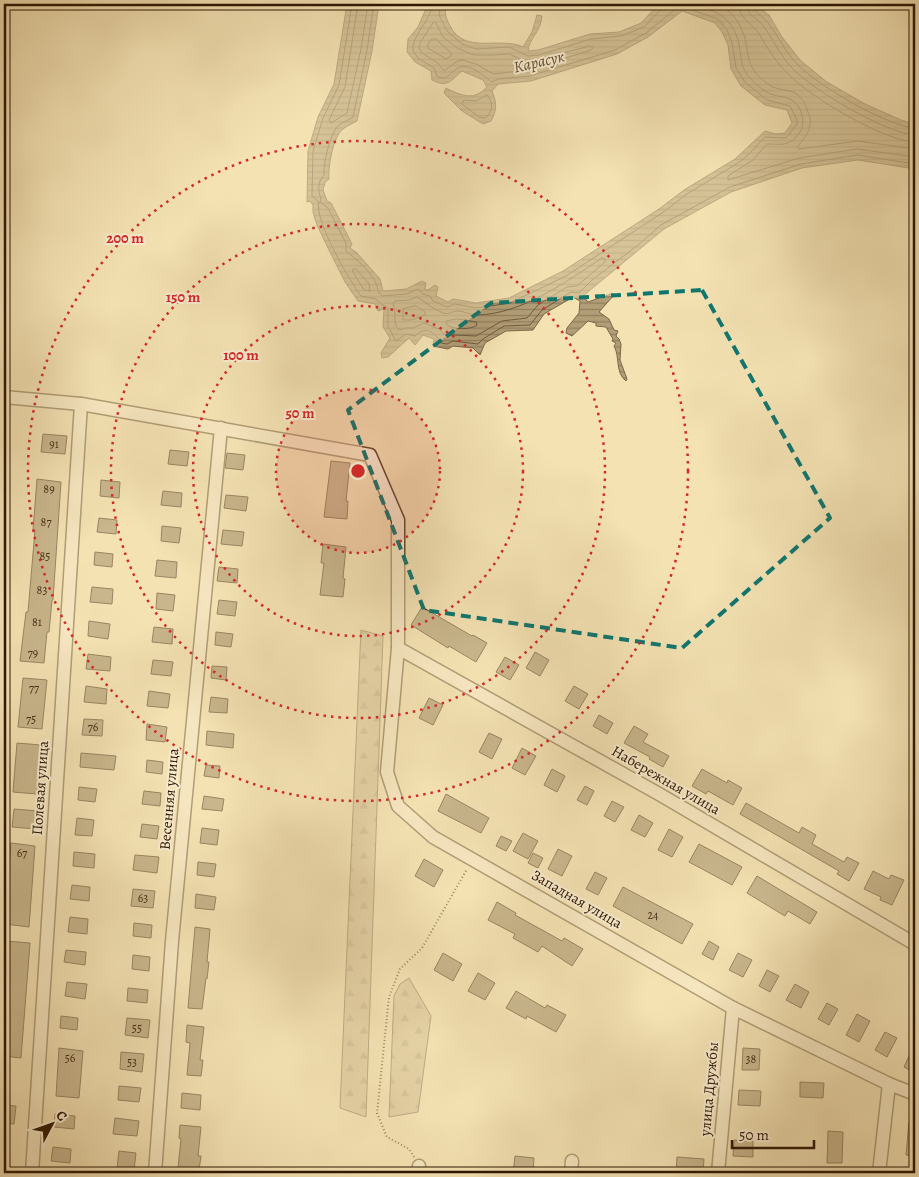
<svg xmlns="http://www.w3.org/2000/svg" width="919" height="1177" viewBox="0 0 919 1177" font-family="Alegreya,serif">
<defs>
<pattern id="forest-firs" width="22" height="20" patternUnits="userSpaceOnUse" patternTransform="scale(1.25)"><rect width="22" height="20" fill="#d2bf95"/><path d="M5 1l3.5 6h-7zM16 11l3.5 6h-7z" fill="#b5a37f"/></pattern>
<pattern id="water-rules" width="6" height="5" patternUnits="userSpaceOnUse" patternTransform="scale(1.25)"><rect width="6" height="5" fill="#b19d76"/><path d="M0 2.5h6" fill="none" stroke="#907f5e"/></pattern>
</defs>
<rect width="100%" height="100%" fill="#f4e2b3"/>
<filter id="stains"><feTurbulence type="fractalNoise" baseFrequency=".004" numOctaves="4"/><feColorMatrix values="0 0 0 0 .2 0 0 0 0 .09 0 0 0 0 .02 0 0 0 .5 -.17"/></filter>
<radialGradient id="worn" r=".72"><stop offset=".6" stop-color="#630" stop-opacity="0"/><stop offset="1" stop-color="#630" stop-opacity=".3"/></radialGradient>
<g fill="url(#forest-firs)" stroke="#806a4b">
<path d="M 361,630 L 383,636 L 366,1117 L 340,1108 Z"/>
<path d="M 409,978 L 431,1016 L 418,1112 L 389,1117 L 394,996 L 400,984 Z"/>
</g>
<path fill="url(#water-rules)" stroke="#7d6747" d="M 347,4 L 379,4 L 372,51 L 357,121 C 353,123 347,126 343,129 C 333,137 328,166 329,179 L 325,182 L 323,190 L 327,201 L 331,203 L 352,244 L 350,248 L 356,252 L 380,279 L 383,291 L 406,289 L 422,281 L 426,283 L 425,289 L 428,290 L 435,285 L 438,287 L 436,296 L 448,302 L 453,299 L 476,303 L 509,298 L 563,271 L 659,209 L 684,190 L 735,159 L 765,131 L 776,134 L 785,133 L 792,123 L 787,110 L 765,105 L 741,86 L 731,69 L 728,45 L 722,32 L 715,23 L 682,11 L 648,37 L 617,54 L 531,81 L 498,84 L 492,91 C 497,103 497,110 491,121 L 483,124 L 462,111 L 444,93 L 446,88 C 462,96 474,101 487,87 L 483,80 L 462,71 C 450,81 448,88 432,80 L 431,71 L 415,62 L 407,52 L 408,39 L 418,27 L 428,4 L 446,4 C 444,13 446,18 450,26 C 465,55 500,36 523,47 L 532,32 L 537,15 L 542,16 C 541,32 529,38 528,51 L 538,50 L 590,34 L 619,32 L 641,23 L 659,4 L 754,4 L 769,15 L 782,37 L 801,61 L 827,82 L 865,104 L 901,120 L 915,124 L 915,169 L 858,160 L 802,168 L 731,192 L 664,229 L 583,296 L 588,302 L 613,293 L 614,295 L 599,312 L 609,319 L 614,330 L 618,331 L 616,336 L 619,339 L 621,344 L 620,360 L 627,379 L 626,381 C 615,373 620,356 614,346 L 616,343 L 612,341 L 613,339 L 606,327 L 596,326 L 596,323 L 588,321 L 572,336 L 566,333 L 567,328 L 579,313 L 580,301 L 573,297 L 544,314 L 533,330 L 506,331 L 485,343 L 480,355 L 473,348 L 453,346 L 448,349 L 433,346 L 434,339 L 423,335 L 415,345 L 409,338 L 388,357 L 382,358 L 381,353 L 390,338 L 383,327 L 384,309 L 378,311 L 375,304 L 358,301 L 345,282 L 330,252 L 317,225 L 313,212 L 313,205 L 310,201 L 307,202 L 308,151 L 318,117 L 334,84 Z"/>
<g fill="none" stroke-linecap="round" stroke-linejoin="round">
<g stroke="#705a3c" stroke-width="1">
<path d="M 352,4 L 339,85 L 323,118 L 313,151 L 312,196 L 319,202 C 314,220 349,280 361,296 L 376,299 L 381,304 L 388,308 L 388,326 L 396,341 L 406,334 L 415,336 C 426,325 435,332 441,343 L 447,344 L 453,341 L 478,344 L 483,339 L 504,326 L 530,325 L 542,310 L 571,292 L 579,293 L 592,280 L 638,245 L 661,225 L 730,187 L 801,164 L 857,155 L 915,164"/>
<path d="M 358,4 L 345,87 L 329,120 L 331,123 L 347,113 L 361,49 L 368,4"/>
<path d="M 374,4 L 367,50 L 353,117 C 349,120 343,122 339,125 C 330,133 323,164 324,175 C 317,183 318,190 321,199 L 320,202 L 328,208 L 346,243 L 346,251 C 356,259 369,270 375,281 C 378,287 377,292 382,296 L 407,294 L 418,289 L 423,294 L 430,296 L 433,301 L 447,307 L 455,304 L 477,308 L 510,303 L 566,276 L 662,213 L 687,194 L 738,163 L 748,155 L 765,137 L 786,138 L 797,124 L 797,120 L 790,106 L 767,100 L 745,82 L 736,68 L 732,43 L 727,30 L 718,19 L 684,7 L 678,7 L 646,33 L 615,50 L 530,76 L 498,79 L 492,82 C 485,77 471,64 461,67 C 451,69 448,83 437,76 L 434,68 L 418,58 L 413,51 C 411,36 430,22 433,4"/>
<path d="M 441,4 L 439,15 L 447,31 L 462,44 L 476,49 L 509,47 L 528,56 L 539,55 L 591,39 L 621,36 L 644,27 L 661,9 L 663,4"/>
<path d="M 695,4 C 721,13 735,19 740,50 C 741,60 742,70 750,78 C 754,83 765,92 771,94 C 778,97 787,96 793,101 C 802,107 806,123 800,132 C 789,147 784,144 767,144 L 753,160 L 728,176 L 728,180 L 799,158 L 857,149 L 915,157"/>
<path d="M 717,4 C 733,10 743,27 746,43 C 748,53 748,63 755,72 C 759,77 767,84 773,87 C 782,91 794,89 801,98 C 805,102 806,107 808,112 C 814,126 807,135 798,146 L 799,149 L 858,141 L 915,149"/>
<path d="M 738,4 C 739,18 749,21 757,31 C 761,36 763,42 767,47 C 773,57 780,66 788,74 C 810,97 884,141 915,142"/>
<path d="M 746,4 C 746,15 758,18 764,27 C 774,41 780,55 792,68 C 813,90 885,133 915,135"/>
<path d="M 752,4 C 753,12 764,17 769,24 C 779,37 785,52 798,65 C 819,86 886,126 915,128"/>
<path d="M 434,22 L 436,23 L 443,37 L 457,48 L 474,55 L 494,55 L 509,54 L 525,61 L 530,62 L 542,61 L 566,52 L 590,46 L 593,48 L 591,50 L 528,70 L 493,74 L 476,64 L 462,60 L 456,62 L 444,71 L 438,63 L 422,53 L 419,48 L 420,43 Z"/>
<path d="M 432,39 L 436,39 L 451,53 L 451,56 L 446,59 L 428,48 L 428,45 Z"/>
<path d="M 487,95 C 494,102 493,114 484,118 L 479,117 L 462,104 L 464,100 L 476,101 Z"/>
<path d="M 602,258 L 605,259 L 605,262 L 577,286 L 567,287 L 538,305 L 527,318 L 502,321 L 476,336 L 454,335 L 446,336 L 439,329 L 424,323 L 413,328 L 406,328 L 399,330 C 392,323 397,313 393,304 L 395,301 L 409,300 L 417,297 C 425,302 433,309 443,313 C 449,315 452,311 458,311 C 464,311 470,315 477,315 C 522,314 566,282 602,258 Z"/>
<path d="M 353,269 L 356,269 L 369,284 L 370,291 L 364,290 L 353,272 Z"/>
<path d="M 416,306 L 425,312 L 425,315 L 411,320 L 403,320 L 403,309 Z"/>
<path d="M 458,319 L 476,322 L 477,325 C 472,330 451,330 446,324 L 447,321 Z"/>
</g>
</g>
<g fill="#95805e" stroke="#2e1601">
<path d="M 43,434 L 67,436 L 65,454 L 41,452 Z"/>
<path d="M 170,450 L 189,452 L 187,466 L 168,464 Z"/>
<path d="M 227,453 L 245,455 L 243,470 L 225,468 Z"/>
<path d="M 331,461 L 350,463 L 346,501 L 348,501 L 347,519 L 324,517 Z"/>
<path d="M 37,479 L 61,482 L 53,600 L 52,600 L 49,632 L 47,632 L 44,663 L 20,661 L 26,612 L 28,612 L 35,530 L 33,530 Z"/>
<path d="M 101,480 L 120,482 L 119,498 L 100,496 Z"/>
<path d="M 163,491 L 182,493 L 181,507 L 161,505 Z"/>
<path d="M 226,495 L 248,497 L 246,511 L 224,508 Z"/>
<path d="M 99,518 L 117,520 L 116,534 L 97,532 Z"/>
<path d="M 162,526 L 181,528 L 179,543 L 161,541 Z"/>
<path d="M 223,530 L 244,532 L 242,546 L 221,544 Z"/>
<path d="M 323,544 L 346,547 L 343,578 L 345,579 L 343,597 L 320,595 L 324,563 L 321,563 Z"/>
<path d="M 95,552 L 113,554 L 112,567 L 94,565 Z"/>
<path d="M 157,560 L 177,562 L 176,578 L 155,576 Z"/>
<path d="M 219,567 L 238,569 L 237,583 L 217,581 Z"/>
<path d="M 92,587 L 113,589 L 112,604 L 90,602 Z"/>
<path d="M 157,593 L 175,595 L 173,611 L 156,609 Z"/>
<path d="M 219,600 L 237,602 L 235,616 L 217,614 Z"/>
<path d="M 422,607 L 472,636 L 473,635 L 487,643 L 476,662 L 449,646 L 448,648 L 411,625 Z"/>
<path d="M 89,621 L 110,624 L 108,639 L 88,636 Z"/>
<path d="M 154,627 L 173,629 L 172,644 L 152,642 Z"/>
<path d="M 216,632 L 233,634 L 231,647 L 215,645 Z"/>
<path d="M 535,652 L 549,660 L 540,676 L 526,668 Z"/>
<path d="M 88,654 L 111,657 L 110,671 L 86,669 Z"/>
<path d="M 505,657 L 519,665 L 510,680 L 496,672 Z"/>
<path d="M 153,660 L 173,662 L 171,676 L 151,674 Z"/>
<path d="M 212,666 L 227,667 L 226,680 L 211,678 Z"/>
<path d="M 23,678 L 47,680 L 42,729 L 18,727 Z"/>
<path d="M 86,686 L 107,689 L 106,704 L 84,702 Z"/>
<path d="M 574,686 L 588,694 L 579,709 L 565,701 Z"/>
<path d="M 149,691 L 170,694 L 168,708 L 147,706 Z"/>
<path d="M 211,697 L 228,699 L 227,713 L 209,712 Z"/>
<path d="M 429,698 L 443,705 L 433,725 L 419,718 Z"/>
<path d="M 599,715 L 613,723 L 607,734 L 593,726 Z"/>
<path d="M 84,719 L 103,720 L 102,736 L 82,735 Z"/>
<path d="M 147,724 L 167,727 L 165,742 L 146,740 Z"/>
<path d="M 634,726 L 648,734 L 643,742 L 669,756 L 663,767 L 649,759 L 650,757 L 624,743 Z"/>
<path d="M 207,731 L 234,734 L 233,748 L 206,745 Z"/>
<path d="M 489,733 L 502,739 L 492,759 L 479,752 Z"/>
<path d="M 17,743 L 41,745 L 37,794 L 13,792 Z"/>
<path d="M 522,748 L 536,756 L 525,775 L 512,768 Z"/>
<path d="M 81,753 L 116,756 L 114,770 L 80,767 Z"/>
<path d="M 147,760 L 163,762 L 162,774 L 146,772 Z"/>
<path d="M 206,765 L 220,766 L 219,778 L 204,776 Z"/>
<path d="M 552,769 L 565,776 L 557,792 L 544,785 Z"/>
<path d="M 702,769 L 727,783 L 728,780 L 742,788 L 733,805 L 708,791 L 706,794 L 692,786 Z"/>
<path d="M 585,786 L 594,791 L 587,805 L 577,800 Z"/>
<path d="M 79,787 L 97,789 L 95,802 L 78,800 Z"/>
<path d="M 144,791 L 161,793 L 160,806 L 142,804 Z"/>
<path d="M 446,794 L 489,818 L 481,833 L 438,811 Z"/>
<path d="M 204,796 L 224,799 L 222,811 L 202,809 Z"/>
<path d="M 612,801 L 624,807 L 615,822 L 604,816 Z"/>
<path d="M 746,803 L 799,833 L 802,827 L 816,835 L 812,844 L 844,862 L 847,857 L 859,863 L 849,881 L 837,874 L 839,871 L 740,814 Z"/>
<path d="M 14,809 L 38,811 L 36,829 L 12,827 Z"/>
<path d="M 639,815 L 653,823 L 645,837 L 631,830 Z"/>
<path d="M 77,818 L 94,820 L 92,836 L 75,835 Z"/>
<path d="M 142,824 L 159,826 L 157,839 L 140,837 Z"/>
<path d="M 202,828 L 219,830 L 217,845 L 200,843 Z"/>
<path d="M 669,829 L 683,837 L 672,857 L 658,850 Z"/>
<path d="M 523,833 L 538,841 L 528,859 L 513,851 Z"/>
<path d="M 501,836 L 512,841 L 506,851 L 496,846 Z"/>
<path d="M 11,843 L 35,846 L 29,927 L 5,924 Z"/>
<path d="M 699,844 L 742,867 L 732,885 L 689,862 Z"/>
<path d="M 558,849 L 572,856 L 562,876 L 548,869 Z"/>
<path d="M 74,852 L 95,854 L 94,868 L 73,866 Z"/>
<path d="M 533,853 L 543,858 L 538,868 L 528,863 Z"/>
<path d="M 135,855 L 159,857 L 157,873 L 133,870 Z"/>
<path d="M 424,859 L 443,870 L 434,887 L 415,876 Z"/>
<path d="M 198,862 L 216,864 L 214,877 L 197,875 Z"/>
<path d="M 873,871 L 889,879 L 891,875 L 904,880 L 892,905 L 880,900 L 881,897 L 864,889 Z"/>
<path d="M 595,872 L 607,878 L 598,895 L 586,889 Z"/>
<path d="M 757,876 L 817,912 L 810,924 L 788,911 L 785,916 L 747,893 Z"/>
<path d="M 72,885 L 90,887 L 89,901 L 70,899 Z"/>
<path d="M 623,887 L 693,924 L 682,944 L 613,906 Z"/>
<path d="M 133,889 L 155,891 L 153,908 L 131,906 Z"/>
<path d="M 196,894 L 216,897 L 214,910 L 195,908 Z"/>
<path d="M 497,902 L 516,913 L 515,915 L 562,941 L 564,938 L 583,949 L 572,966 L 542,946 L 538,952 L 513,938 L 515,934 L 488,920 Z"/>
<path d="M 70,917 L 88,919 L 87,934 L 68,932 Z"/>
<path d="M 134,923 L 152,925 L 151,938 L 133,936 Z"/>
<path d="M 195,927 L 210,929 L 207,962 L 209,962 L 207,979 L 206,978 L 202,1009 L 188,1008 Z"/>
<path d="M 6,941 L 30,943 L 21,1058 L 4,1056 L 4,964 Z"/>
<path d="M 709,941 L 719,947 L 713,960 L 702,954 Z"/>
<path d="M 66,950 L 86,952 L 85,965 L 64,962 Z"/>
<path d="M 443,953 L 462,964 L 453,981 L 434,970 Z"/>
<path d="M 738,953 L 752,960 L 743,977 L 729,970 Z"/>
<path d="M 133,955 L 150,957 L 149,971 L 132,969 Z"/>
<path d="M 767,970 L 779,976 L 770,992 L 759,986 Z"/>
<path d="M 478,973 L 495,983 L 485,1000 L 468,991 Z"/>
<path d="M 67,982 L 87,984 L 85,999 L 65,996 Z"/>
<path d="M 795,984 L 809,992 L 801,1008 L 786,1000 Z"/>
<path d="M 128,988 L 148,990 L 147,1003 L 127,1001 Z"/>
<path d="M 516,991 L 545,1008 L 547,1005 L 566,1015 L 556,1032 L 527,1016 L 526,1019 L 506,1008 Z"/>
<path d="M 827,1003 L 838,1009 L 829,1025 L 818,1019 Z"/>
<path d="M 857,1014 L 870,1021 L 859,1042 L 846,1035 Z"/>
<path d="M 61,1016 L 78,1018 L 77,1030 L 60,1028 Z"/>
<path d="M 127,1018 L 150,1020 L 148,1038 L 125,1035 Z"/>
<path d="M 187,1025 L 204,1027 L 200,1060 L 203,1060 L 201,1076 L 187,1075 L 190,1043 L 186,1042 Z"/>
<path d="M 885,1032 L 897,1038 L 887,1057 L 875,1050 Z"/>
<path d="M 915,1043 L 915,1073 L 904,1067 Z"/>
<path d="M 59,1048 L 83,1051 L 79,1098 L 56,1096 Z"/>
<path d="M 743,1048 L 760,1049 L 759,1070 L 742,1070 Z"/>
<path d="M 121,1052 L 144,1054 L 142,1072 L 120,1069 Z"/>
<path d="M 800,1082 L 824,1083 L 823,1098 L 800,1097 Z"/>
<path d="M 119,1086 L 141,1088 L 139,1102 L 118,1100 Z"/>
<path d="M 739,1090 L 761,1091 L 760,1106 L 738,1105 Z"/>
<path d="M 182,1093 L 201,1095 L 200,1110 L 181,1108 Z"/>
<path d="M 4,1105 L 16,1106 L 14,1124 L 4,1123 Z"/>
<path d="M 55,1114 L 75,1116 L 74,1129 L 54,1127 Z"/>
<path d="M 115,1118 L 139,1121 L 137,1136 L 113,1134 Z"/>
<path d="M 909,1122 L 915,1122 L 915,1156 L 906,1155 Z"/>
<path d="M 180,1125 L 201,1127 L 198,1156 L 201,1156 L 199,1170 L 178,1168 L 181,1139 L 179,1138 Z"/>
<path d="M 828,1131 L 843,1132 L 842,1163 L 827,1163 Z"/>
<path d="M 734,1140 L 753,1141 L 753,1157 L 733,1156 Z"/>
<path d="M 53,1147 L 71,1149 L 70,1163 L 51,1161 Z"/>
<path d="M 119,1151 L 136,1153 L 134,1170 L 117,1168 Z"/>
<path d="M 515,1156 L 534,1158 L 533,1173 L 513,1173 Z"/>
<path d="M 677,1157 L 704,1159 L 703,1173 L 676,1173 Z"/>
</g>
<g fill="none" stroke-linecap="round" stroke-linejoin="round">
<g stroke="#60492e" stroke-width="15">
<g id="minor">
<path d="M 4,397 L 81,404 L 370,455 L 398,520 L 398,648 L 387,772 L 398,806 L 433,837 L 733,1008 L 889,1084 L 915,1094"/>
<path d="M 398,648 L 659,794 L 915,944"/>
<path d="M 32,1173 L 81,404"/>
<path d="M 155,1173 L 172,941 L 221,428"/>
<path d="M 418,1173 L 419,1166"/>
<path d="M 571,1173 L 572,1161"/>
<path d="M 718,1173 L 733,1008"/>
<path d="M 879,1173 L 889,1084"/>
</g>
</g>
<path stroke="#2e1601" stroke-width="2" stroke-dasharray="1 2.5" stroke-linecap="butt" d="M 414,1157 L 409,1149 L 387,1137 L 377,1113 L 389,997 L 400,969 L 422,948 L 467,869"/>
<use href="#minor" stroke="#f8ecce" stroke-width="12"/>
</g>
<path d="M0 0H919V1177H0ZM 702,290 L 830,518 L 682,648 L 424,610 L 348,410 L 491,303 Z" fill="#f4e2b3" fill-opacity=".55" fill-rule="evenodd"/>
<path fill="none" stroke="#0f766e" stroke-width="4" stroke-dasharray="10 6" stroke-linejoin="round" d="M 702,290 L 830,518 L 682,648 L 424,610 L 348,410 L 491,303 Z"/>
<circle cx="358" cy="471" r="82" fill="#d62828" fill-opacity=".12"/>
<g fill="none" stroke="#d62828" stroke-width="2.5" stroke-dasharray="2.5 5">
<circle cx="358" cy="471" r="82"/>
<circle cx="358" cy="471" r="165"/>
<circle cx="358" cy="471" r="247"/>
<circle cx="358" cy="471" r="330"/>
</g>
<g text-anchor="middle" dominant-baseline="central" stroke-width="4" stroke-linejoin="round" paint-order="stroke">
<g font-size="12" fill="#483018">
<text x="54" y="444">91</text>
<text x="49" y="489">89</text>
<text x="46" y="522">87</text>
<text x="45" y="556">85</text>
<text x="42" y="590">83</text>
<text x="37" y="622">81</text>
<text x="33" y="653">79</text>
<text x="34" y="688">77</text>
<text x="31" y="719">75</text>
<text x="93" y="727">76</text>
<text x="22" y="853">67</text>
<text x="143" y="898">63</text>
<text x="653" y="915">24</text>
<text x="137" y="1028">55</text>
<text x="70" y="1058">56</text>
<text x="751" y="1059">38</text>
<text x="132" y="1062">53</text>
</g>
<g font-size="15" fill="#2e1601" stroke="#f8ecce">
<text transform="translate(666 780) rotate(30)">Набережная улица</text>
<text transform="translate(40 788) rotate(-86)">Полевая улица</text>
<text transform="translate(169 799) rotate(-85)">Весенняя улица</text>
<text transform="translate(577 899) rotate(30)">Западная улица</text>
<text transform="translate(709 1089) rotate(-85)">улица Дружбы</text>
</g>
<g font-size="16" font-style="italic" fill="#624c30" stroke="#f8ecce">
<text transform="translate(539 62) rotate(-13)">Карасук</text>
</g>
</g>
<circle cx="358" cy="471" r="8" fill="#d62828" stroke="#f8ecce" stroke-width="2.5"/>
<g font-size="15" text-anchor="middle" font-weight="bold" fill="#d62828" stroke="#f8ecce" stroke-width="4" stroke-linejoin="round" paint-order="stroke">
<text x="125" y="243">200 m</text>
<text x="183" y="302">150 m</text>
<text x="241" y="360">100 m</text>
<text x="300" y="418">50 m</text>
</g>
<rect width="919" height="1177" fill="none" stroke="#f4e2b3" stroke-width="20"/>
<rect x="5" y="5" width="909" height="1167" fill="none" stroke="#2e1601" stroke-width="2.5"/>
<rect x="10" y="10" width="899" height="1157" fill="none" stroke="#2e1601"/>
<g transform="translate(52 1124) rotate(49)" stroke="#f8ecce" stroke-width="4" paint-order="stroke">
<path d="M0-4L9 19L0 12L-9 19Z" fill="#2e1601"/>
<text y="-8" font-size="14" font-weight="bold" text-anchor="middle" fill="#2e1601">С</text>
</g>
<path d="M732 1140v8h82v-8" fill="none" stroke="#2e1601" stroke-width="2.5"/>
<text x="739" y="1140" font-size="15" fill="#2e1601" stroke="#f8ecce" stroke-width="4" paint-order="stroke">50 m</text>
<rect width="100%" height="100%" filter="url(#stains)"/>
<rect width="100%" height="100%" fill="url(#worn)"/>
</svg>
